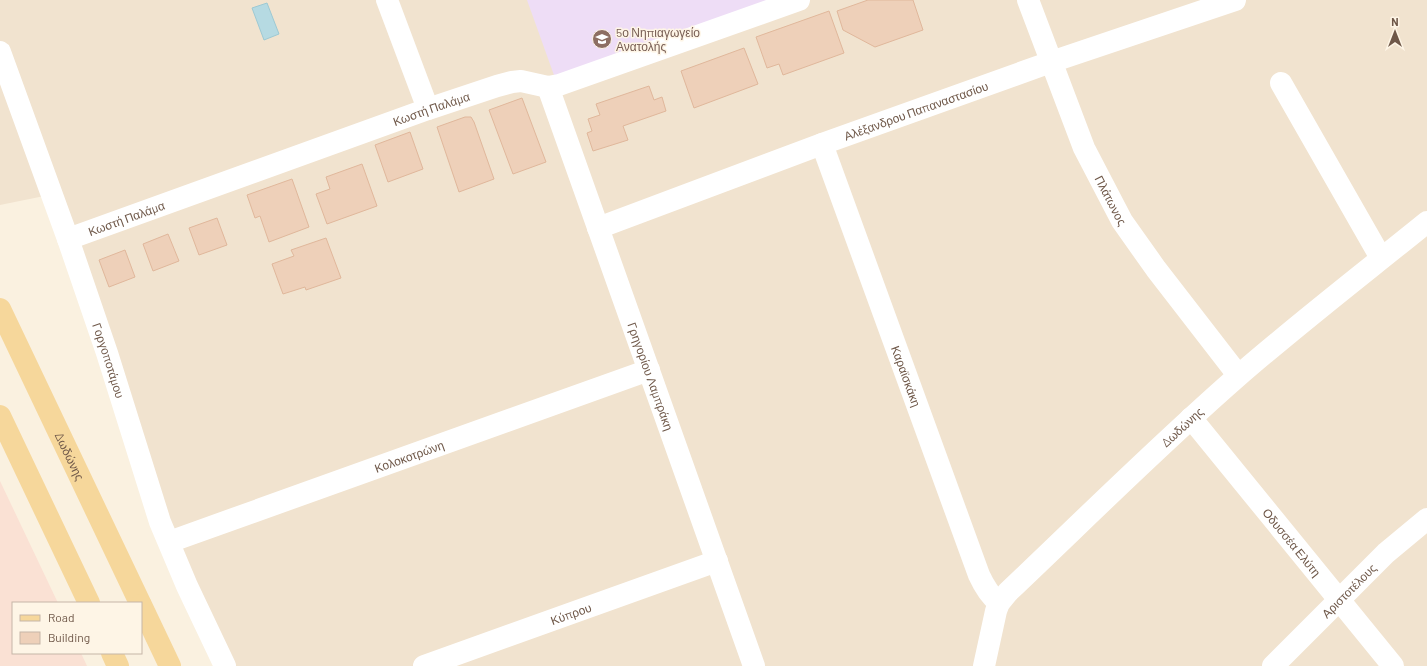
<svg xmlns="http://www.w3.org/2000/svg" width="1427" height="666" viewBox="0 0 1427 666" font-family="Barlow,sans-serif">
<rect width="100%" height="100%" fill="#faf1e0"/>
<path fill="#f1e3cf" d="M 0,0 L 1427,0 L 1427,666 L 230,666 L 179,556 L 59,193 L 0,205 Z"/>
<path fill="#fae1d4" d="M 0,481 L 58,603 L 13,603 L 13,653 L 81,653 L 87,666 L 0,666 Z"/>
<path fill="#eeddf6" d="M 527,0 L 769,0 L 555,78 Z"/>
<path fill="#b6dae2" stroke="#9dc9d3" d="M 267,3 L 279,34 L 264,40 L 252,8 Z"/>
<g fill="#eed0b9" stroke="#e0b79b">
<path d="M 868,0 L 913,0 L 923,30 L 875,47 L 843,30 L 837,11 Z"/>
<path d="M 829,11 L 844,53 L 783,75 L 779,64 L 767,68 L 756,37 Z"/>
<path d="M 744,48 L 758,84 L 694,108 L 681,71 Z"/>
<path d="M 649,86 L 654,100 L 662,97 L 666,111 L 623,126 L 628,140 L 593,151 L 587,133 L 592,131 L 588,119 L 600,115 L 596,104 Z"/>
<path d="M 522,98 L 546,162 L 513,174 L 489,110 Z"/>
<path d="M 465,117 L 471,117 L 474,122 L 494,179 L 459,192 L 437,127 Z"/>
<path d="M 410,132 L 423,169 L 388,182 L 375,145 Z"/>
<path d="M 362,164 L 377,206 L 327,224 L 316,194 L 330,189 L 326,177 Z"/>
<path d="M 292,179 L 309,227 L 269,242 L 260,216 L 255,218 L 247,195 Z"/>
<path d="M 217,218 L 227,245 L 199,255 L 189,228 Z"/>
<path d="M 168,234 L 179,261 L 153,271 L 143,244 Z"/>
<path d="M 326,238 L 341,278 L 306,290 L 305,287 L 283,294 L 272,264 L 294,256 L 291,250 Z"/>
<path d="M 125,250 L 135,277 L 109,287 L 99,260 Z"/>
</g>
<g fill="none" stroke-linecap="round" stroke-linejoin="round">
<g stroke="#fff" stroke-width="22">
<path d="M 387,0 L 428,109"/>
<path id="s1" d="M 1028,0 L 1084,148 L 1122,221 L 1156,269 L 1238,375"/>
<path id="s2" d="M 0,52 L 68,239 L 107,353 L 160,522 L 187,586 L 225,666"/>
<path d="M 1281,83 L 1381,258"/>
<path id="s3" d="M 548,87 L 754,666"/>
<path id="s4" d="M 822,144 L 979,575 C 984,586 989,595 999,603"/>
<path id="s5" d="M 598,228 L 822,144 L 1051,62 L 1235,0"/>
<path id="s6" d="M 68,239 L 428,109 L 497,86 L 512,82 L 521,81 L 548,87 L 559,85 L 799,0"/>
<path id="s7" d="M 1191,418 L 1393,666"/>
<path id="s8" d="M 169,542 L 649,370"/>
<path id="s9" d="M 424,666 L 717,561"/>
<path id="s10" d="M 984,666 L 996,611 L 999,603 L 1008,592 C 1084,520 1158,446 1237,377 C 1299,323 1364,273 1427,222"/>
<path id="s11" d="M 1273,666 L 1386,553 L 1427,519"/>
</g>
<g stroke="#f6d79b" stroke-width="22">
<path id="s12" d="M 0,309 L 140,603"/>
<path d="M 0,416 L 89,603"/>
<path d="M 141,605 L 170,666"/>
<path d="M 112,653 L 118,666"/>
</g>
</g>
<defs>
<g id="school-disc" transform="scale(1)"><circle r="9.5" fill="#8d6e63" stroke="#fef5e6"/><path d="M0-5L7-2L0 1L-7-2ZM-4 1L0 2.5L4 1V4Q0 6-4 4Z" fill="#fff"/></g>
</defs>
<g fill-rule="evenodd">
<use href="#school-disc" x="602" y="39"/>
</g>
<g text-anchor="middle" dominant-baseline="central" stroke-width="3" stroke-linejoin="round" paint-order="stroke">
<g font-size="12" fill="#785e54" stroke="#fef5e6" text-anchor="start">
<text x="616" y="32">5ο Νηπιαγωγείο<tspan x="616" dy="14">Ανατολής</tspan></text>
</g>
<g font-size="12" fill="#6f5849" stroke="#fef5e6">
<text stroke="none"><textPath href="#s6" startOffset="386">Κωστή Παλάμα</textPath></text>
<text stroke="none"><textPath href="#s5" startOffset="339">Αλέξανδρου Παπαναστασίου</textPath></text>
<text stroke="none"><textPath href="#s1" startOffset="217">Πλάτωνος</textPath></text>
<text stroke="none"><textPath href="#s6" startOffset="62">Κωστή Παλάμα</textPath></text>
<text stroke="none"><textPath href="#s2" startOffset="327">Γοργοποτάμου</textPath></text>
<text stroke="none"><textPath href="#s3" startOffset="307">Γρηγορίου Λαμπράκη</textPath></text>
<text stroke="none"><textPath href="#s4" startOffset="247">Καραϊσκάκη</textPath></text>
<text stroke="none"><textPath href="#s10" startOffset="319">Δωδώνης</textPath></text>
<text stroke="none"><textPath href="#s12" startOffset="163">Δωδώνης</textPath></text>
<text stroke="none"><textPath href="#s8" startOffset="255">Κολοκοτρώνη</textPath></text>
<text stroke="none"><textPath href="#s7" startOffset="160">Οδυσσέα Ελύτη</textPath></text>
<text stroke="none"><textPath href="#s11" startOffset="107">Αριστοτέλους</textPath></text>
<text stroke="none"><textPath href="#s9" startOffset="156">Κύπρου</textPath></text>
</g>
</g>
<rect x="12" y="602" width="130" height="52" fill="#fef5e6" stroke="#c5b6a7"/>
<rect x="20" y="615" width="20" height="6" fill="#f6d79b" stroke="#c5b6a7"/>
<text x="48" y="622" font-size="12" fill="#6f5849">Road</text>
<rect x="20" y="632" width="20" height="12" fill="#eed0b9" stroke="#c5b6a7"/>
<text x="48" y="642" font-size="12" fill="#6f5849">Building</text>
<g transform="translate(1395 32)" stroke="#fef5e6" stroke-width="3" paint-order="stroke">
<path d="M0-3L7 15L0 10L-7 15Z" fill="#6f5849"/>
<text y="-6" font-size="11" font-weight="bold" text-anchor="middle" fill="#6f5849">N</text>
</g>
</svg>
